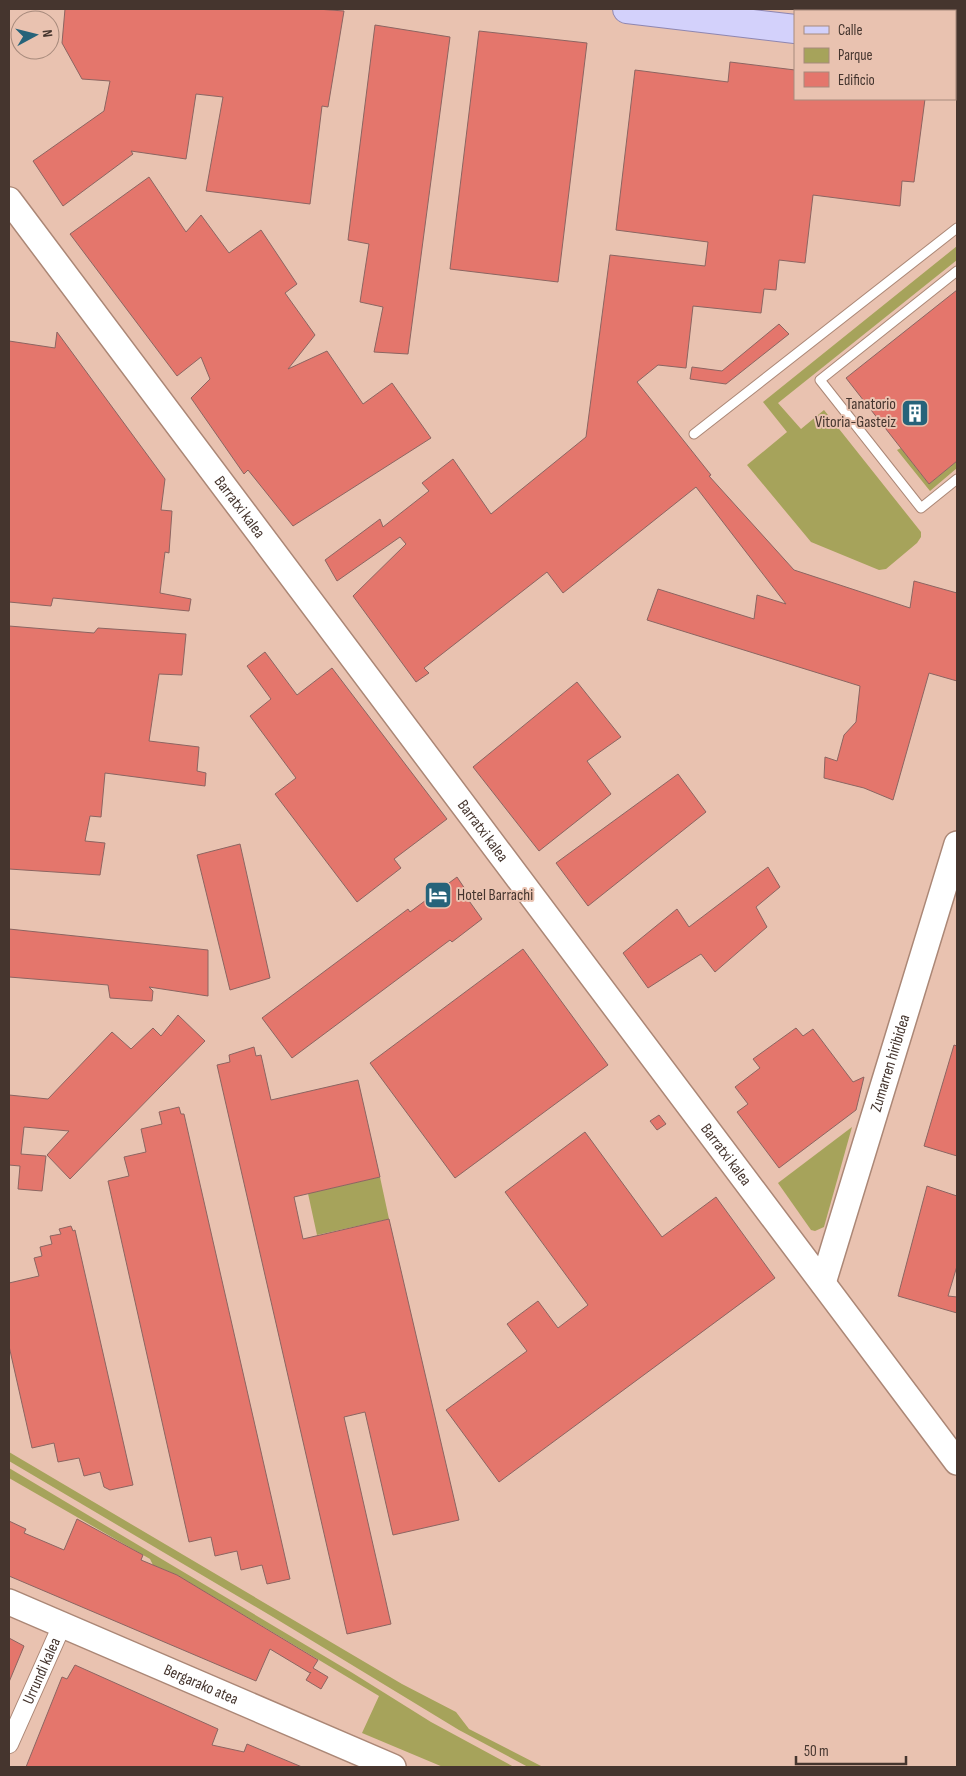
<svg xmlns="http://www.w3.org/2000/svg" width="966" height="1776" viewBox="0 0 966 1776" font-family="'Sofia Sans Condensed',sans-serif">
<rect width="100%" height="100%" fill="#e9c2b0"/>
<g fill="#a6a35b">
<path d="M 957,246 L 957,260 L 778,403 L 801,429 L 824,410 L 921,532 L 921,537 L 917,543 L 886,569 L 879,570 L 811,542 L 747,465 L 787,432 L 763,402 Z"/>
<path d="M 901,448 L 929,484 L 957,461 L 957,468 L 930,491 L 897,450 Z"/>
<path d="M 852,1127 L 824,1227 L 815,1231 L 811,1230 L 778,1183 Z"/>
<path d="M 294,1129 L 315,1192 L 380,1177 L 389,1219 L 317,1235 Z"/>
<path d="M 9,1452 L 402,1684 L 456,1712 L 469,1729 L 543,1767 L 528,1767 L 459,1730 L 273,1617 L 9,1461 Z"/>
<path d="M 9,1468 L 351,1672 L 431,1722 L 514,1767 L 443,1767 L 362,1733 L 379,1696 L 177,1575 L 153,1565 L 150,1559 L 9,1478 Z"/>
</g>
<g fill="#e4766c" stroke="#8c6561">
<path d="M 65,9 L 317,9 L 344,11 L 328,107 L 322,106 L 310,204 L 206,191 L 223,97 L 196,94 L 186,159 L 131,151 L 133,154 L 63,206 L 33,161 L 104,111 L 110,81 L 82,79 L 62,43 Z"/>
<path d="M 375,25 L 450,37 L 408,354 L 374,352 L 383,307 L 360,302 L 369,244 L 348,240 Z"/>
<path d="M 479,31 L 587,43 L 558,282 L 450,269 Z"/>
<path d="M 730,62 L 795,70 L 795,99 L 925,99 L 914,182 L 902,181 L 900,206 L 813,195 L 805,263 L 779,260 L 776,290 L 764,289 L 761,313 L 693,306 L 686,368 L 658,365 L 637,382 L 711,475 L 709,476 L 794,570 L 910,608 L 914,581 L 957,593 L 957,681 L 929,673 L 893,800 L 864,788 L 824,778 L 825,757 L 837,761 L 844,735 L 856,722 L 860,686 L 647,620 L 658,589 L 754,619 L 757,595 L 786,604 L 696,487 L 563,593 L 547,572 L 424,668 L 429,673 L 416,682 L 353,596 L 406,544 L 400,537 L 337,581 L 325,560 L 380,519 L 383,527 L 429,491 L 422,483 L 453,459 L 491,514 L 586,437 L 610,255 L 705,266 L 708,242 L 616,230 L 635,70 L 728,82 Z"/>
<path d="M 149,177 L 186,232 L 201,215 L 229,253 L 261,230 L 297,284 L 285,293 L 315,335 L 288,369 L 327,351 L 363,404 L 392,383 L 431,438 L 293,526 L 248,470 L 244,474 L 191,398 L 210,379 L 201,357 L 177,376 L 70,234 Z"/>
<path d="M 957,290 L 957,461 L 929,484 L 846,378 Z"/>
<path d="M 779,324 L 789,334 L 726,384 L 690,379 L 692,367 L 722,371 Z"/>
<path d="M 57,332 L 165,479 L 161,510 L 172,511 L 169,553 L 165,552 L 160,593 L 191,599 L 189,611 L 53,598 L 51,606 L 9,602 L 9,341 L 55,348 Z"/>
<path d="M 9,626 L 94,633 L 98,628 L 186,634 L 182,675 L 159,674 L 149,741 L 199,747 L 197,771 L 206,773 L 205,786 L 105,773 L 101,817 L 90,816 L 85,841 L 105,843 L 100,875 L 9,869 Z"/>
<path d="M 265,652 L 297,695 L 332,668 L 447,819 L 394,859 L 401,868 L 357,902 L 275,794 L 296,778 L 250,716 L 271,699 L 247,666 Z"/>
<path d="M 577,682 L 621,737 L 587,761 L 611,794 L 539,851 L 473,767 Z"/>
<path d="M 678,774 L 706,812 L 588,906 L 556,863 Z"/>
<path d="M 240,844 L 270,978 L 230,990 L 197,855 Z"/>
<path d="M 768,867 L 780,887 L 756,907 L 767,927 L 715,972 L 701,954 L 648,988 L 623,953 L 677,909 L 689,927 Z"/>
<path d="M 457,877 L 465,889 L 462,891 L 482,919 L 452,942 L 450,940 L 292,1058 L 262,1018 L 408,909 L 410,912 Z"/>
<path d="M 9,929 L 208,950 L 208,996 L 149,987 L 153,991 L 152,1001 L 110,998 L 108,985 L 9,977 Z"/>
<path d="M 523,949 L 608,1065 L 455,1178 L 370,1063 Z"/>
<path d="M 178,1015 L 205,1041 L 70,1179 L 47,1155 L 69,1131 L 24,1127 L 21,1154 L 46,1156 L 42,1191 L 18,1189 L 20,1166 L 9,1165 L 9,1095 L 48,1099 L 112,1032 L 131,1049 L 153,1028 L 161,1036 Z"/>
<path d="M 796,1028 L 803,1036 L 813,1029 L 853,1082 L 864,1077 L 856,1110 L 779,1168 L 737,1112 L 748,1104 L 735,1087 L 760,1068 L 753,1059 Z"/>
<path d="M 954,1045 L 957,1046 L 957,1156 L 924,1146 Z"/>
<path d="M 254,1047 L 256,1056 L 261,1055 L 271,1100 L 358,1080 L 380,1177 L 294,1197 L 303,1239 L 389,1219 L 459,1520 L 393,1535 L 365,1412 L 344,1417 L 391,1624 L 347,1634 L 217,1065 L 230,1062 L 229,1055 Z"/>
<path d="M 179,1107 L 181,1114 L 184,1114 L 290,1579 L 267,1584 L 262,1565 L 241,1570 L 237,1551 L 215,1556 L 211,1537 L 189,1542 L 108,1181 L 129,1176 L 124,1157 L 146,1152 L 141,1129 L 162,1124 L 159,1112 Z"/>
<path d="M 659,1115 L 666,1124 L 657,1130 L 650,1121 Z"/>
<path d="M 585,1132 L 662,1237 L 716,1197 L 775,1278 L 499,1482 L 446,1410 L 527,1351 L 507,1324 L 538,1301 L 558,1328 L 588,1305 L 505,1192 Z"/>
<path d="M 927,1186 L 957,1196 L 957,1266 L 948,1296 L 957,1297 L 957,1313 L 898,1296 Z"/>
<path d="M 71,1226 L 73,1231 L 75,1230 L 133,1485 L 110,1490 L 104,1487 L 100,1472 L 84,1476 L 79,1458 L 58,1462 L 54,1443 L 32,1448 L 9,1346 L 9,1283 L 39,1276 L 34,1258 L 42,1256 L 40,1247 L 52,1244 L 50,1236 L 61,1234 L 59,1229 Z"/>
<path d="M 77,1519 L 143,1555 L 141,1560 L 177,1575 L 318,1660 L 313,1668 L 328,1677 L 321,1689 L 306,1680 L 311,1672 L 310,1673 L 270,1649 L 256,1681 L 9,1576 L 9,1521 L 26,1529 L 24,1533 L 64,1550 Z"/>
<path d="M 9,1638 L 24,1646 L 9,1682 Z"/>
<path d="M 75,1665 L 218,1729 L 212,1745 L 244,1752 L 247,1744 L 302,1767 L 26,1767 L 62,1677 L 67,1679 Z"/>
</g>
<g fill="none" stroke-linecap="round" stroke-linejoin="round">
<g stroke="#ab8776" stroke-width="11">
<g id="lane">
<path d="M 957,271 L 820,380 L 921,508 L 957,479"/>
<path d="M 694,434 L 957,228"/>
</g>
</g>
<g stroke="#ab8776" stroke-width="20">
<g id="street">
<path id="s1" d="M 9,1744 L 62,1625"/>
</g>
</g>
<g stroke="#ab8776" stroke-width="28">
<g id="secondary">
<path d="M 955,63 L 957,86"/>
<path id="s2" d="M 9,200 L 957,1462"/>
<path id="s3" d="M 823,1283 L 957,844"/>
<path id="s4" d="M 9,1602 L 393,1767"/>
</g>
</g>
<g stroke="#8e86b1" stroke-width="30">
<g id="primary">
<path d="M 627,9 L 795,29"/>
<path d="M 955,63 L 956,20"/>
</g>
</g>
<use href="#lane" stroke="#fff" stroke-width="9"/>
<use href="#street" stroke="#fff" stroke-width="18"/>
<use href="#secondary" stroke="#fff" stroke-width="25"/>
<use href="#primary" stroke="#d3d1fb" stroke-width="28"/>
</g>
<defs>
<g id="building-square" transform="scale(1.4375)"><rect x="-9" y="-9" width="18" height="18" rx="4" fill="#26637a" stroke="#e9c2b0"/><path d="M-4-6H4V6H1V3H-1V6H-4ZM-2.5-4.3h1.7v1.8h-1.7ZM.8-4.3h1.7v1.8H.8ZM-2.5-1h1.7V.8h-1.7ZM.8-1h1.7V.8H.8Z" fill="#fff"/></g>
<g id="hotel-square" transform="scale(1.4375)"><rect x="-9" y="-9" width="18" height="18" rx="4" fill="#26637a" stroke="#e9c2b0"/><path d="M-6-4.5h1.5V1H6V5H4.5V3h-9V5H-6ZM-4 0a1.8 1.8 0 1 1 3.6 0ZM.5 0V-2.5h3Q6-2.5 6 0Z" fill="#fff"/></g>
</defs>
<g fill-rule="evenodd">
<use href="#building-square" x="915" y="413"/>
<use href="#hotel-square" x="438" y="895"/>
</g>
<g text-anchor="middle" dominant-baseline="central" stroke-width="4" stroke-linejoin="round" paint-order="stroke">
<g font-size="16" fill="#45352e" stroke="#e9c2b0" text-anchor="end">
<text x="896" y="404">Tanatorio<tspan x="896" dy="18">Vitoria-Gasteiz</tspan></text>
<text x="457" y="895" text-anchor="start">Hotel Barrachi</text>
</g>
<g font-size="16" fill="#45352e" stroke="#e9c2b0">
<text stroke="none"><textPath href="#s2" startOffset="384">Barratxi kalea</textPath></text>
<text stroke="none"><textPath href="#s2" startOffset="789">Barratxi kalea</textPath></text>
<text stroke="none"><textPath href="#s3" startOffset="230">Zumarren hiribidea</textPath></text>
<text stroke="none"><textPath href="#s2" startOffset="1194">Barratxi kalea</textPath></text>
<text stroke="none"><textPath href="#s1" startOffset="80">Urrundi kalea</textPath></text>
<text stroke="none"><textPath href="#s4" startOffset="209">Bergarako atea</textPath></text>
</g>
</g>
<rect width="966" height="1776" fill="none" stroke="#45352e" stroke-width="20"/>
<rect x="794" y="10" width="162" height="90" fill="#e9c2b0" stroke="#a78a7c"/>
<rect x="804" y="26" width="25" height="8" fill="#d3d1fb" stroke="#a78a7c"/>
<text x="838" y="35" font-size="15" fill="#45352e">Calle</text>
<rect x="804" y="48" width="25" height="15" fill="#a6a35b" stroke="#a78a7c"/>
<text x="838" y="60" font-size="15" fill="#45352e">Parque</text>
<rect x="804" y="72" width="25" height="15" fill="#e4766c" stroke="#a78a7c"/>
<text x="838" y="85" font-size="15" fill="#45352e">Edificio</text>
<g transform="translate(35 35) rotate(83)"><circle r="24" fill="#e9c2b0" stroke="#a78a7c"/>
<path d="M0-4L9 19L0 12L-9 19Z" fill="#26637a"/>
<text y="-8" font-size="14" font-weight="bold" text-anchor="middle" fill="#45352e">N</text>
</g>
<path d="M796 1756v8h110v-8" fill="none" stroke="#45352e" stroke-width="2.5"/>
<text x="804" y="1756" font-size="15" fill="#45352e" stroke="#e9c2b0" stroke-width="4" paint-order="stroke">50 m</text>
</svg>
